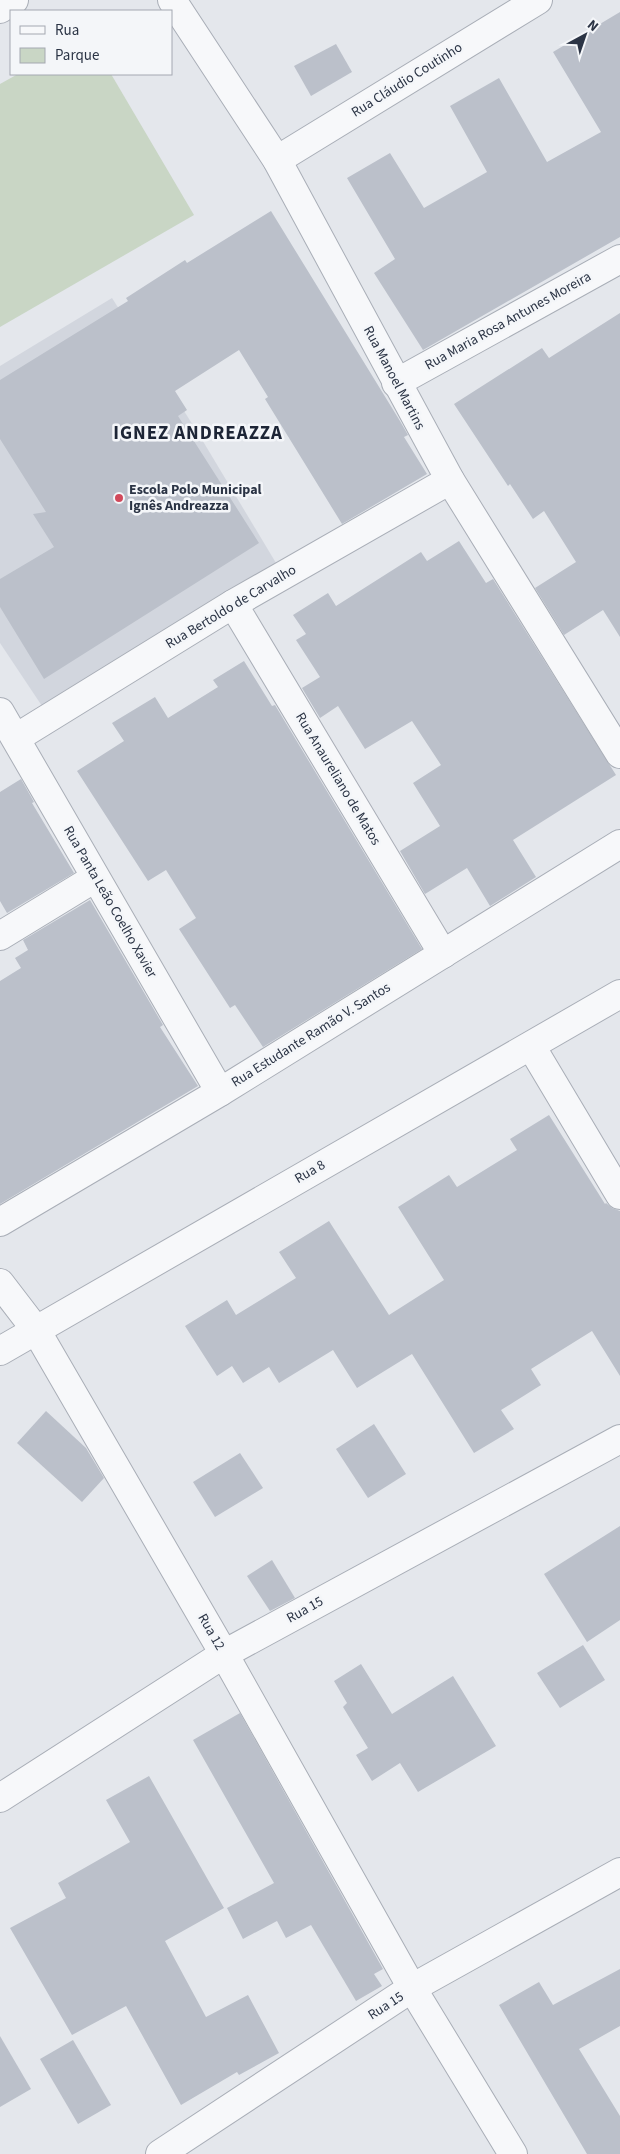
<svg xmlns="http://www.w3.org/2000/svg" width="620" height="2154" viewBox="0 0 620 2154" font-family="'Source Sans 3',sans-serif">
<rect width="100%" height="100%" fill="#e4e7ec"/>
<path fill="#d2d6de" d="M 112,298 L 198,433 L 276,563 L 42,706 L 0,643 L 0,366 Z"/>
<path fill="#c9d6c5" d="M 18,74 L 111,74 L 194,215 L 0,327 L 0,84 Z"/>
<g fill="#bbc0ca">
<path d="M 620,12 L 620,237 L 423,350 L 374,273 L 395,259 L 347,178 L 390,153 L 424,208 L 487,172 L 450,106 L 499,78 L 547,162 L 601,132 L 553,52 Z"/>
<path d="M 336,44 L 352,72 L 311,96 L 294,66 Z"/>
<path d="M 271,211 L 400,421 L 408,435 L 404,437 L 427,474 L 342,524 L 265,399 L 268,397 L 239,350 L 175,391 L 187,410 L 178,416 L 259,543 L 44,679 L 0,607 L 0,579 L 54,547 L 33,514 L 46,512 L 0,439 L 0,380 L 128,301 L 126,298 L 185,260 L 187,263 Z"/>
<path d="M 620,313 L 620,637 L 603,610 L 564,635 L 535,588 L 576,562 L 544,511 L 533,519 L 510,484 L 508,486 L 454,404 L 542,348 L 549,358 Z"/>
<path d="M 459,541 L 486,583 L 493,579 L 616,775 L 513,840 L 536,877 L 490,906 L 467,868 L 425,894 L 400,851 L 440,826 L 413,783 L 441,765 L 412,721 L 365,749 L 338,706 L 320,718 L 302,688 L 320,677 L 296,640 L 306,634 L 293,615 L 328,593 L 336,606 L 421,552 L 427,561 Z"/>
<path d="M 244,661 L 272,706 L 275,705 L 422,949 L 263,1047 L 235,1005 L 230,1008 L 179,929 L 196,918 L 166,870 L 148,881 L 77,771 L 124,741 L 112,723 L 155,697 L 168,718 L 218,687 L 213,680 Z"/>
<path d="M 21,779 L 34,802 L 32,803 L 74,873 L 7,913 L 0,901 L 0,792 Z"/>
<path d="M 90,900 L 163,1025 L 160,1027 L 198,1086 L 0,1204 L 0,981 L 21,968 L 15,958 L 28,950 L 23,940 Z"/>
<path d="M 549,1115 L 605,1204 L 606,1203 L 612,1208 L 620,1211 L 620,1376 L 592,1331 L 531,1369 L 541,1385 L 501,1410 L 514,1429 L 474,1453 L 412,1354 L 357,1388 L 333,1350 L 279,1383 L 269,1367 L 243,1383 L 232,1366 L 217,1376 L 185,1326 L 227,1300 L 236,1315 L 296,1278 L 279,1252 L 329,1221 L 389,1315 L 444,1280 L 398,1207 L 449,1175 L 457,1187 L 517,1150 L 510,1139 Z"/>
<path d="M 46,1411 L 86,1448 L 104,1478 L 82,1502 L 17,1443 Z"/>
<path d="M 374,1424 L 406,1474 L 368,1498 L 336,1449 Z"/>
<path d="M 240,1453 L 263,1488 L 215,1517 L 193,1482 Z"/>
<path d="M 620,1526 L 620,1620 L 587,1642 L 544,1574 Z"/>
<path d="M 272,1560 L 295,1598 L 270,1611 L 247,1576 Z"/>
<path d="M 583,1645 L 605,1680 L 560,1708 L 537,1673 Z"/>
<path d="M 361,1664 L 392,1714 L 453,1676 L 496,1746 L 418,1792 L 400,1763 L 372,1781 L 356,1755 L 368,1748 L 343,1707 L 347,1703 L 334,1681 Z"/>
<path d="M 240,1713 L 383,1969 L 374,1974 L 382,1986 L 356,2001 L 311,1925 L 286,1938 L 277,1921 L 243,1939 L 227,1908 L 274,1883 L 193,1740 Z"/>
<path d="M 149,1776 L 224,1908 L 165,1941 L 206,2017 L 248,1995 L 279,2053 L 239,2075 L 237,2072 L 181,2105 L 126,2006 L 72,2035 L 10,1928 L 66,1898 L 58,1883 L 130,1842 L 106,1800 Z"/>
<path d="M 620,1969 L 620,2026 L 579,2049 L 620,2116 L 620,2154 L 587,2154 L 499,2005 L 539,1982 L 553,2005 Z"/>
<path d="M 0,2036 L 31,2089 L 0,2107 Z"/>
<path d="M 73,2040 L 111,2105 L 78,2124 L 40,2059 Z"/>
</g>
<g fill="none" stroke-linecap="round" stroke-linejoin="round">
<g stroke="#a9aeb7" stroke-width="30">
<g id="street">
<path d="M 172,0 L 277,160 L 450,480 L 620,754"/>
<path d="M 0,9 L 14,0"/>
<path d="M 277,160 L 538,0"/>
<path d="M 396,383 L 620,259"/>
<path d="M 233,604 L 443,954"/>
<path d="M 0,712 L 220,1092"/>
<path d="M 16,738 L 233,604 L 450,480"/>
<path d="M 0,936 L 95,878"/>
<path d="M 531,1046 L 620,1195"/>
<path d="M 0,1222 L 220,1092 L 620,844"/>
<path d="M 0,1283 L 36,1330 L 224,1654 L 412,1988 L 513,2154"/>
<path d="M 0,1351 L 620,994"/>
<path d="M 0,1798 L 224,1654 L 620,1439"/>
<path d="M 160,2154 L 412,1988 L 620,1872"/>
</g>
</g>
<use href="#street" stroke="#f7f8fa" stroke-width="28"/>
</g>
<circle fill="#d1495b" stroke="#f4f6f9" stroke-width="2" cx="119" cy="498" r="5"/>
<g text-anchor="middle" dominant-baseline="central" stroke-width="5" stroke-linejoin="round" paint-order="stroke">
<g font-size="14" fill="#2b3445" stroke="#f4f6f9">
<text transform="translate(407 80) rotate(-32)">Rua Cláudio Coutinho</text>
<text transform="translate(508 321) rotate(-29)">Rua Maria Rosa Antunes Moreira</text>
<text transform="translate(394 378) rotate(62)">Rua Manoel Martins</text>
<text transform="translate(231 607) rotate(-31)">Rua Bertoldo de Carvalho</text>
<text transform="translate(338 779) rotate(59)">Rua Anaureliano de Matos</text>
<text transform="translate(110 902) rotate(60)">Rua Panta Leão Coelho Xavier</text>
<text transform="translate(311 1035) rotate(-32)">Rua Estudante Ramão V. Santos</text>
<text transform="translate(310 1172) rotate(-30)">Rua 8</text>
<text transform="translate(305 1610) rotate(-29)">Rua 15</text>
<text transform="translate(211 1632) rotate(60)">Rua 12</text>
<text transform="translate(386 2006) rotate(-33)">Rua 15</text>
</g>
<g font-size="14" font-weight="bold" fill="#2b3445" stroke="#f4f6f9" text-anchor="start">
<text x="129" y="490">Escola Polo Municipal<tspan x="129" dy="16">Ignês Andreazza</tspan></text>
</g>
<g font-size="19" font-weight="bold" letter-spacing="1" fill="#1d2536" stroke="#f4f6f9">
<text x="198" y="433">IGNEZ ANDREAZZA</text>
</g>
</g>
<rect x="10" y="10" width="162" height="65" fill="#f4f6f9" stroke="#a4a8b1"/>
<rect x="20" y="26" width="25" height="8" fill="#f7f8fa" stroke="#a4a8b1"/>
<text x="55" y="35" font-size="15" fill="#2b3445">Rua</text>
<rect x="20" y="48" width="25" height="15" fill="#c9d6c5" stroke="#a4a8b1"/>
<text x="55" y="60" font-size="15" fill="#2b3445">Parque</text>
<g transform="translate(585 35) rotate(40)" stroke="#f4f6f9" stroke-width="4" paint-order="stroke">
<path d="M0-4L9 19L0 12L-9 19Z" fill="#2b3445"/>
<text y="-8" font-size="14" font-weight="bold" text-anchor="middle" fill="#2b3445">N</text>
</g>
</svg>
